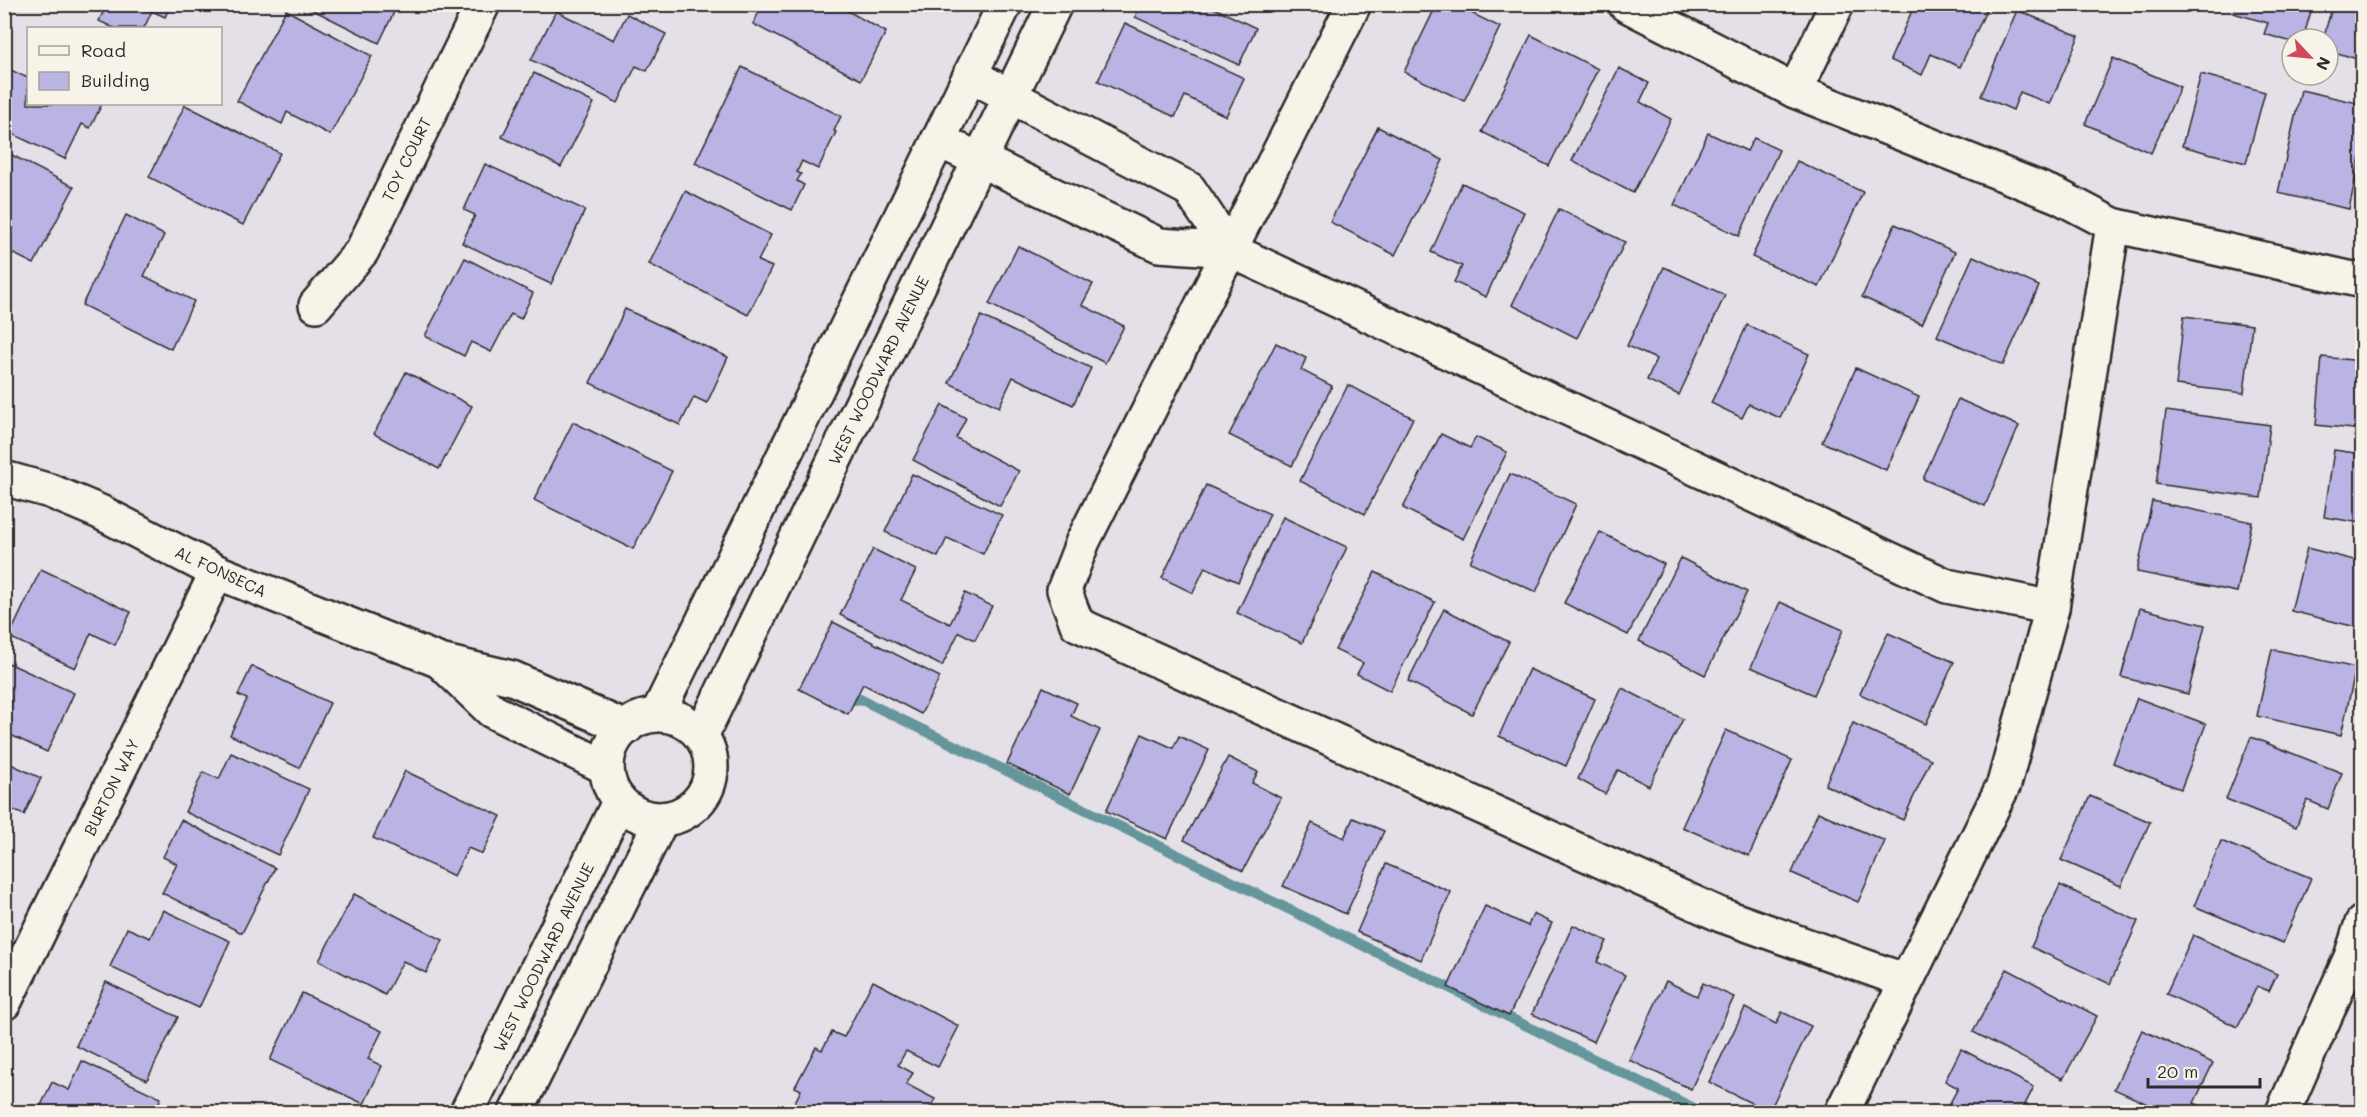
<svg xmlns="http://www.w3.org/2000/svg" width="2367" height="1117" viewBox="0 0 2367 1117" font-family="Mali,sans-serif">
<rect width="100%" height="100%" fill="#e5e0e7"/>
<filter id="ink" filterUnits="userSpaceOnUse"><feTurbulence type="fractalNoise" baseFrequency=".0167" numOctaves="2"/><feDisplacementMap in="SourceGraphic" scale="12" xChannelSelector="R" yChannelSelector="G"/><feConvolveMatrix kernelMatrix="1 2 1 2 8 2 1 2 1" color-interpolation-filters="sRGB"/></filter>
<g filter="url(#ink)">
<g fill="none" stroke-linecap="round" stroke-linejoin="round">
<path stroke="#65969b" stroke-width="10" d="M 842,702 L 860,699 L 1696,1109 L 1694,1112"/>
</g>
<g fill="#bab4e5" stroke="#2b2b2b" stroke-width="1.5">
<path d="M 107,4 L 171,4 L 165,17 L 152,11 L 144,28 L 114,28 L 99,21 Z"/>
<path d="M 301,4 L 398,4 L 379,43 Z"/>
<path d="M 763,4 L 835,4 L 886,32 L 861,80 L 753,24 Z"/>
<path d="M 1141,4 L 1206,4 L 1256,28 L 1239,65 L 1135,17 Z"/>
<path d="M 1437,4 L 1475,4 L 1471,13 L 1500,27 L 1464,101 L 1404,72 Z"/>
<path d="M 1915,4 L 1989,4 L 1960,67 L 1931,54 L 1922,75 L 1890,60 Z"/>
<path d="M 2235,4 L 2313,4 L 2303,39 L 2292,39 L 2292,42 L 2264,34 L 2268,23 L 2233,13 Z"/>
<path d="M 2333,4 L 2362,4 L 2362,51 L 2360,60 L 2328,50 L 2328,39 L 2323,39 Z"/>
<path d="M 286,10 L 372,56 L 330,135 L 287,112 L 282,124 L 237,101 Z"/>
<path d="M 2017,10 L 2079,36 L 2050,104 L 2020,92 L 2013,110 L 1981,96 Z"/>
<path d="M 556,11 L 614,40 L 627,14 L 666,34 L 647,71 L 636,66 L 618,103 L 531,60 Z"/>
<path d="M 1125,23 L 1244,78 L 1226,116 L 1185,96 L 1175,117 L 1098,81 Z"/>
<path d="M 1531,35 L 1598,69 L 1549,166 L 1482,132 Z"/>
<path d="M 2113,58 L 2180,87 L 2151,153 L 2085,124 Z"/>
<path d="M 4,67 L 28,78 L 28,104 L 102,104 L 90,128 L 82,124 L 65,159 L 4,130 Z"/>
<path d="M 742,67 L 841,116 L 834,131 L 836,132 L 818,169 L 802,161 L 797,172 L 801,174 L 797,181 L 804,185 L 792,210 L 695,163 Z"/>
<path d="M 1619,68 L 1649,83 L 1640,102 L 1671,119 L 1633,193 L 1572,161 Z"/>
<path d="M 534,73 L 594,103 L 561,167 L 502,137 Z"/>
<path d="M 2201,74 L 2265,92 L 2246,163 L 2182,146 Z"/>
<path d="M 2301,90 L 2362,104 L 2362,148 L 2349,209 L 2278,193 Z"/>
<path d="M 185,105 L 280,153 L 243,225 L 149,177 Z"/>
<path d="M 1378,127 L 1443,160 L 1395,255 L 1330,222 Z"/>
<path d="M 1708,133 L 1747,151 L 1754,138 L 1779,150 L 1739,236 L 1674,205 Z"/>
<path d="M 4,151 L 74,187 L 34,264 L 4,249 Z"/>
<path d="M 1797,161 L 1863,192 L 1819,287 L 1752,257 Z"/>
<path d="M 485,164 L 585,210 L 551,284 L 462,243 L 475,215 L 464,210 Z"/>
<path d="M 1462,183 L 1524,212 L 1486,297 L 1454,282 L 1462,266 L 1431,252 Z"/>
<path d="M 685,191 L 771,235 L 758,261 L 772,267 L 748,315 L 649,264 Z"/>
<path d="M 1559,209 L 1625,242 L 1577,338 L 1512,305 Z"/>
<path d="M 126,215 L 164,235 L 144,276 L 194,301 L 171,349 L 82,305 Z"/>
<path d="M 1895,224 L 1955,252 L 1922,324 L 1862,297 Z"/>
<path d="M 1018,246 L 1093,284 L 1082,305 L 1124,326 L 1105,363 L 989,304 Z"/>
<path d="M 1973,256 L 2039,286 L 2003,365 L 1937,336 Z"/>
<path d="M 465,258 L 533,293 L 521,319 L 511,314 L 491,352 L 471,342 L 464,356 L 425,336 Z"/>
<path d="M 1664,267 L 1725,295 L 1679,395 L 1647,380 L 1656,359 L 1627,346 Z"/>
<path d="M 625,309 L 728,357 L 707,403 L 694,397 L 680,425 L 590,383 Z"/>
<path d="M 981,316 L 1091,368 L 1073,405 L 1013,377 L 999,407 L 949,383 Z"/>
<path d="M 2184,316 L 2252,325 L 2244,393 L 2176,385 Z"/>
<path d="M 1747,325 L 1809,354 L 1780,418 L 1749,404 L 1742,418 L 1711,403 Z"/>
<path d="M 1276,343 L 1306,358 L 1301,370 L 1332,386 L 1292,466 L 1229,435 Z"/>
<path d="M 2322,357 L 2362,361 L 2362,430 L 2316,425 Z"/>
<path d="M 1856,368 L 1919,397 L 1886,470 L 1822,442 Z"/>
<path d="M 406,372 L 472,406 L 439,469 L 374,434 Z"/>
<path d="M 1348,385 L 1413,418 L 1365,514 L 1300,481 Z"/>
<path d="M 1958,399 L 2019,426 L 1985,506 L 1923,479 Z"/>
<path d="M 942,405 L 966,418 L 956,438 L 1019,471 L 1000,506 L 913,460 Z"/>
<path d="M 2166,411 L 2270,425 L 2261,498 L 2156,484 Z"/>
<path d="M 573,422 L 672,471 L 633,549 L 534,500 Z"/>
<path d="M 1441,434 L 1470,448 L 1476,437 L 1507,452 L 1463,539 L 1403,508 Z"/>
<path d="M 2334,450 L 2362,454 L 2362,523 L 2324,517 Z"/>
<path d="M 912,474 L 1002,515 L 983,554 L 947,538 L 938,557 L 885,532 Z"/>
<path d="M 1510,474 L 1576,504 L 1536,592 L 1470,562 Z"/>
<path d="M 1206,485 L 1270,514 L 1238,582 L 1205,567 L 1193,593 L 1162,578 Z"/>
<path d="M 2152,501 L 2252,522 L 2237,592 L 2137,572 Z"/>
<path d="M 1283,517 L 1347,547 L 1302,643 L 1237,613 Z"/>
<path d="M 1600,532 L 1664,564 L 1628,635 L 1564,603 Z"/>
<path d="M 2307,548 L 2362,562 L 2362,620 L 2360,628 L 2291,611 Z"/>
<path d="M 873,549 L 916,570 L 901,600 L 950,624 L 965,593 L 992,606 L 975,640 L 959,632 L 942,666 L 840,615 Z"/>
<path d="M 1681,558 L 1747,592 L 1705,675 L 1639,641 Z"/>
<path d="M 41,569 L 131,612 L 115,645 L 91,633 L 75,668 L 9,637 Z"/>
<path d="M 1375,572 L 1435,602 L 1390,691 L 1357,674 L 1363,663 L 1335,650 Z"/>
<path d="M 1780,602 L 1843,630 L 1814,695 L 1751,667 Z"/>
<path d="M 2140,608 L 2205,625 L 2188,694 L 2121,677 Z"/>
<path d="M 1444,609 L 1509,642 L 1472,714 L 1408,681 Z"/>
<path d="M 833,622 L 940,677 L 921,714 L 863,684 L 848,714 L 799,689 Z"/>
<path d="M 1888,633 L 1954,662 L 1926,724 L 1860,694 Z"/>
<path d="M 2272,649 L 2356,668 L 2341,735 L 2257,716 Z"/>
<path d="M 4,661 L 74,693 L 47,752 L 4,732 Z"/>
<path d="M 252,666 L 330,703 L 299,768 L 230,735 L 247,699 L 238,695 Z"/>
<path d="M 1529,669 L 1595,699 L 1566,766 L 1499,736 Z"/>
<path d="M 1043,687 L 1077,703 L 1071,716 L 1100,730 L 1070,794 L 1007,764 Z"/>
<path d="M 1622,688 L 1683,719 L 1649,786 L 1618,770 L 1605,794 L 1578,779 Z"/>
<path d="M 2137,698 L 2206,724 L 2181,789 L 2113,763 Z"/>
<path d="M 1853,723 L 1931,759 L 1903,820 L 1825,785 Z"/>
<path d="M 1726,730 L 1792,760 L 1749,856 L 1682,827 Z"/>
<path d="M 1142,734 L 1173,748 L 1179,736 L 1209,750 L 1167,839 L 1106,811 Z"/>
<path d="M 2251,737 L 2342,773 L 2328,809 L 2307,800 L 2296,827 L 2226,799 Z"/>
<path d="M 231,753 L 309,789 L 278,855 L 185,812 L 203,772 L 219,779 Z"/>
<path d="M 1228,757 L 1258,772 L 1252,783 L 1281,798 L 1243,871 L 1184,840 Z"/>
<path d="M 4,761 L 41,778 L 24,815 L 4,806 Z"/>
<path d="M 405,771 L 501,816 L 482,854 L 468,848 L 454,876 L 373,838 Z"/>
<path d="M 2090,796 L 2150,822 L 2121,886 L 2061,860 Z"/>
<path d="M 1818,812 L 1885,841 L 1858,902 L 1792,873 Z"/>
<path d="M 1353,818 L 1384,831 L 1346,914 L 1283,886 L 1312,823 L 1344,838 Z"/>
<path d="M 181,820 L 275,868 L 242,933 L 162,893 L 177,864 L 163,857 Z"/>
<path d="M 2221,841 L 2311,878 L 2283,943 L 2194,906 Z"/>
<path d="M 1386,864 L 1451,892 L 1421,960 L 1357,932 Z"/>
<path d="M 2060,885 L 2138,921 L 2110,984 L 2031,947 Z"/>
<path d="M 354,894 L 443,940 L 426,973 L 403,961 L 385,995 L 319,961 Z"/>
<path d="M 1485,906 L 1528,926 L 1533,914 L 1552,923 L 1509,1016 L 1448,987 Z"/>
<path d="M 163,910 L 230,941 L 199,1008 L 110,967 L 127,928 L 150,938 Z"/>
<path d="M 1573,925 L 1607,941 L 1597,962 L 1625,975 L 1594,1042 L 1532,1014 Z"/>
<path d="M 2193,935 L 2277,974 L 2269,991 L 2257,986 L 2238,1027 L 2166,994 Z"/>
<path d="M 2007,969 L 2097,1016 L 2063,1079 L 1973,1032 Z"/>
<path d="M 873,981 L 959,1026 L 938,1067 L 906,1051 L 898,1065 L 913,1073 L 906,1084 L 935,1099 L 928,1112 L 795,1112 L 791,1110 L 801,1090 L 795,1087 L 816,1047 L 822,1050 L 832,1032 L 844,1037 Z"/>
<path d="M 1666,981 L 1697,996 L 1703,983 L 1734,997 L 1691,1089 L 1629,1060 Z"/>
<path d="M 106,982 L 178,1017 L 147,1080 L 76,1046 Z"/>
<path d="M 302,993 L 382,1031 L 368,1059 L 382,1066 L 364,1104 L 270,1060 Z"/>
<path d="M 1745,1008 L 1776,1024 L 1782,1012 L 1811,1026 L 1769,1112 L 1709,1082 Z"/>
<path d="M 2142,1030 L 2213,1063 L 2194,1103 L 2210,1110 L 2209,1112 L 2165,1112 L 2114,1089 Z"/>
<path d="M 1961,1049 L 2034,1087 L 2021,1112 L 1945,1112 L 1958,1088 L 1945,1081 Z"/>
<path d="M 82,1061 L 161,1098 L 154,1112 L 38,1112 L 52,1082 L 69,1090 Z"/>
</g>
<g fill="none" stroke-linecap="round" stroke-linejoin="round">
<g stroke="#2b2b2b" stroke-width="38">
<g id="minor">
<path d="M 1354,4 L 1083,541 L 1064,590 L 1077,624 L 1721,915 L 1906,981"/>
<path d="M 1625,4 L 1795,91 L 2058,196 L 2113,225 L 2362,281"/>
<path d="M 1795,91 L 1837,4"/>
<path d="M 938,140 L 1159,245 L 1230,250 L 1189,189 L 970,75"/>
<path d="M 1230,250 L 1947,586 L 2052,608"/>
<path d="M 316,305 L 362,251 L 483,4"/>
<path d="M 4,478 L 50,491 L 100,512 L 217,572 L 440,661 L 512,678 L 626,728"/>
<path d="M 441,662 L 492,711 L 607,768"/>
<path d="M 4,1003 L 217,572"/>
<path d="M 1842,1112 L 2004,784 L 2052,608 L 2113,225"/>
<path d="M 2283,1112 L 2351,957 L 2362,923"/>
</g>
</g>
<g stroke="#2b2b2b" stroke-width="38">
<g id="tertiary">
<path d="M 658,713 L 1005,4"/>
<circle cx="659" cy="767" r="52"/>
<path d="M 701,736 L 1055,4"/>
<path d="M 467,1112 L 619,802"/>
<path d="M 516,1112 L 662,819"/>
</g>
</g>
<use href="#minor" stroke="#f7f3e8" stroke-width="33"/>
<use href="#tertiary" stroke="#f7f3e8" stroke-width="33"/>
</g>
</g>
<g text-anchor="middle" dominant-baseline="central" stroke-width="5" stroke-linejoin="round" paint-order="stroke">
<g font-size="16" fill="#2b2b2b" stroke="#f7f3e8">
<text transform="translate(406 159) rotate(-64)">TOY COURT</text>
<text transform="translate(878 370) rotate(-64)">WEST WOODWARD AVENUE</text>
<text transform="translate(221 571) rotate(25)">AL FONSECA</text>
<text transform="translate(111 787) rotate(-64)">BURTON WAY</text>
<text transform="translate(543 957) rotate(-64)">WEST WOODWARD AVENUE</text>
</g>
</g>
<rect width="2367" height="1117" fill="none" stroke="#f7f3e8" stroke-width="24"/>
<rect x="12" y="12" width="2343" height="1093" fill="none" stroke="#2b2b2b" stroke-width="2" filter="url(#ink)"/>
<rect x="27" y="27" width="195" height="78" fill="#f7f3e8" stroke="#a5a39c" stroke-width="1.5"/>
<rect x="39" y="46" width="30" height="9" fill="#f7f3e8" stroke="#a5a39c" stroke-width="1.5"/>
<text x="81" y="57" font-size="18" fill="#2b2b2b">Road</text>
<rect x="39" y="72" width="30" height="18" fill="#bab4e5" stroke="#a5a39c" stroke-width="1.5"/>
<text x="81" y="87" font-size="18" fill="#2b2b2b">Building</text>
<g transform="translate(2310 57) rotate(116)"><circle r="28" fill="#f7f3e8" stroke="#a5a39c" stroke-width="1.5"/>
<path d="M0-4.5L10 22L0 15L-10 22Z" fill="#d1495b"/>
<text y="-9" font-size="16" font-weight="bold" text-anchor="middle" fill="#2b2b2b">N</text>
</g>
<path d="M2148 1078v9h112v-9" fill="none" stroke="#2b2b2b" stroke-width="3"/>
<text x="2157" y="1078" font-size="18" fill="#2b2b2b" stroke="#f7f3e8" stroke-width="4.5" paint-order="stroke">20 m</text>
</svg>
